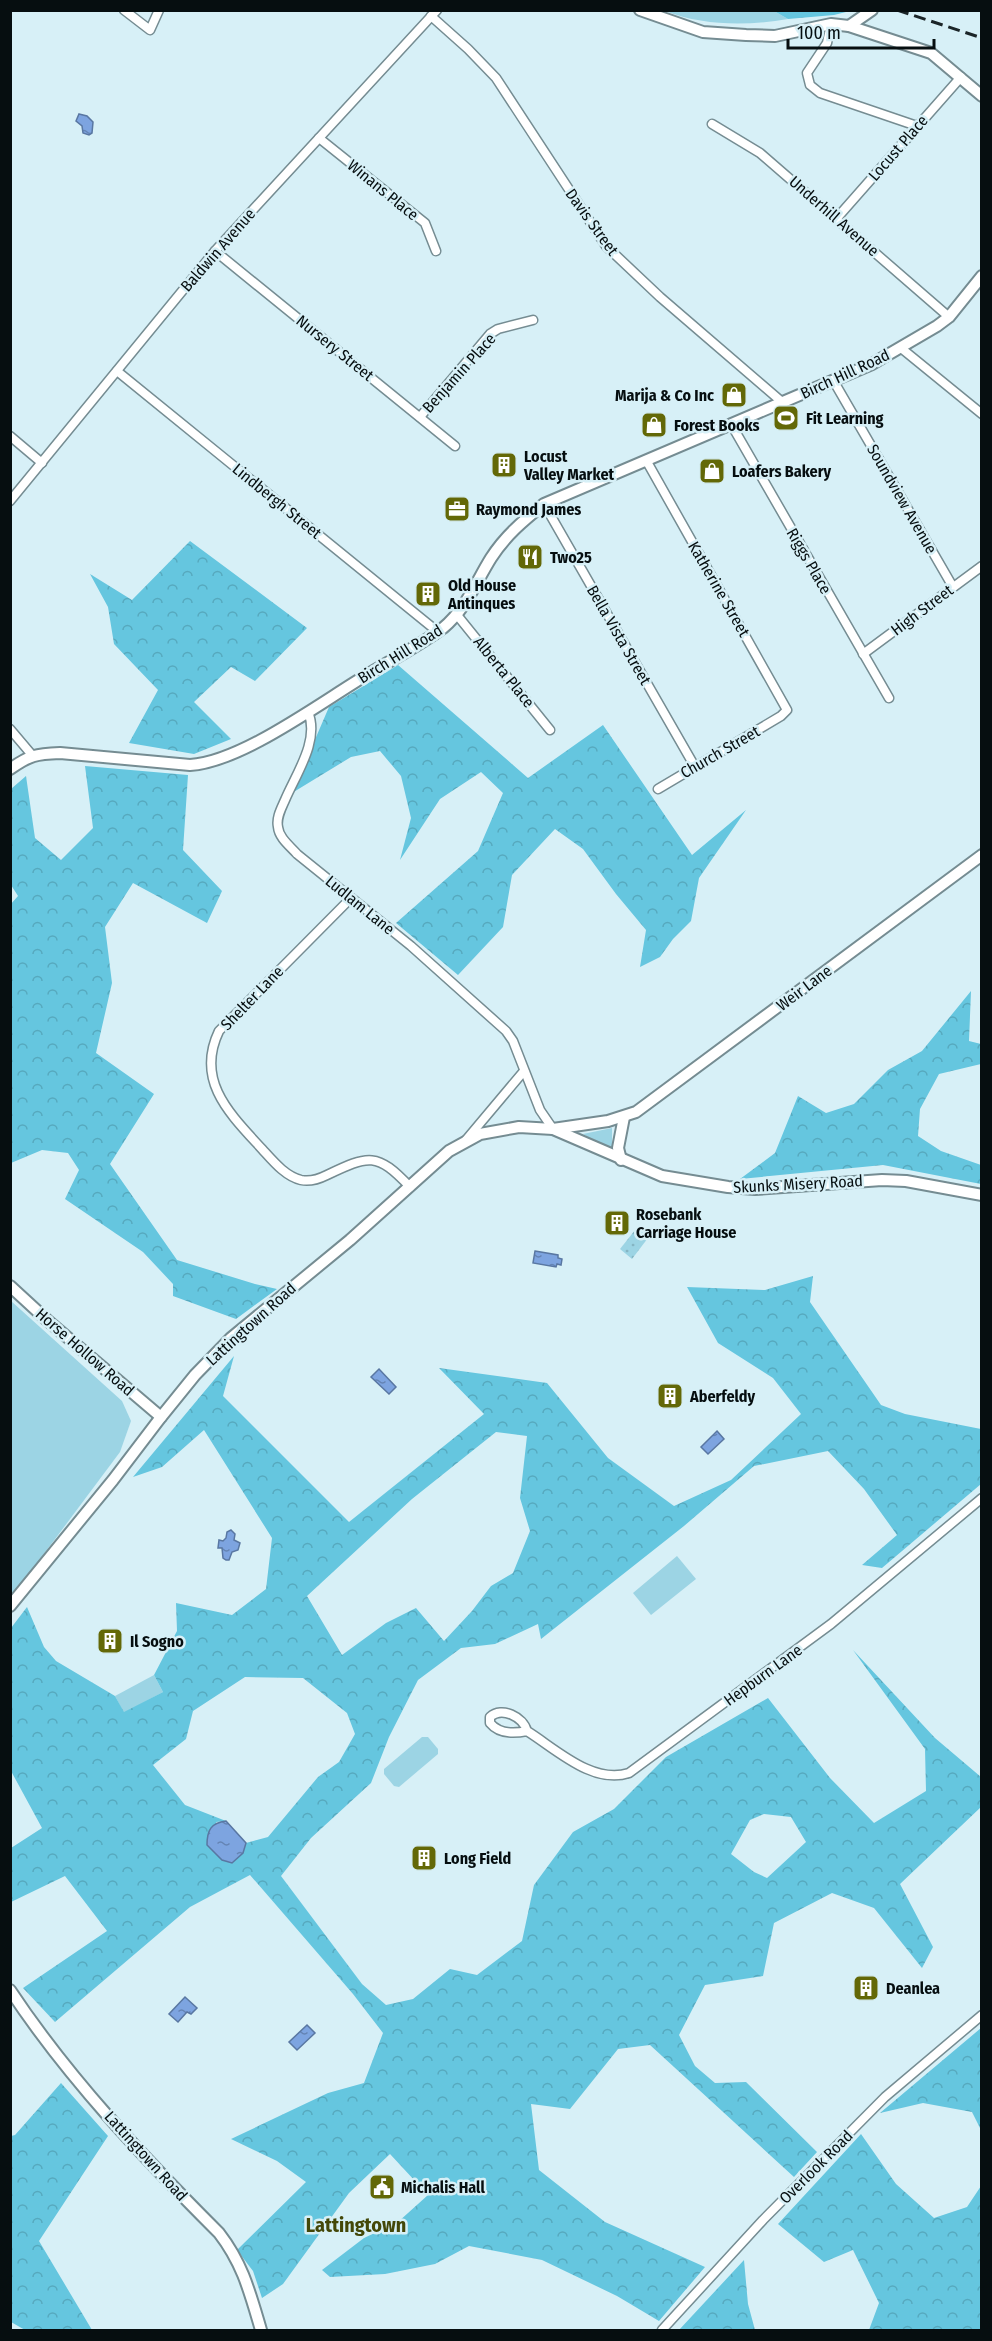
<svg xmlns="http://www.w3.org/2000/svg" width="992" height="2341" viewBox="0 0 992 2341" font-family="'Fira Sans Condensed',sans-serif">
<defs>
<pattern id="forest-crowns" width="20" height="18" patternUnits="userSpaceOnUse" patternTransform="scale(1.5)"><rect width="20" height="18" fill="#65c6df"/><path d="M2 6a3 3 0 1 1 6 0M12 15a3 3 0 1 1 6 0" fill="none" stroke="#56a9be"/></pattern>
<pattern id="garden-dots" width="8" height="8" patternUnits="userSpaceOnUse" patternTransform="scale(1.5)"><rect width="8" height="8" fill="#9cd4e4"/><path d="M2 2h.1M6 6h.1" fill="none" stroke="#85b5c3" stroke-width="1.8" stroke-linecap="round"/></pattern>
<pattern id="water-ripples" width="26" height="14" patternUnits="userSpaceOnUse" patternTransform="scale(1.5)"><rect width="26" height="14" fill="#7da4e0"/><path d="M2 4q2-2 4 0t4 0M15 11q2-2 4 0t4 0" fill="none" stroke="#6484b4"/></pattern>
</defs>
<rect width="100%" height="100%" fill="#d7f0f7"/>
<g fill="#9cd4e4">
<path d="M 665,11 L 774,11 L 788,19 C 747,26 704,26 665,11 Z"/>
<path d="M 612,1128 L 612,1150 L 583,1134 Z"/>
<path d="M 11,1301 L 122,1401 L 131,1421 L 120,1452 L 11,1598 Z"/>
<path d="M 677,1556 L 696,1579 L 651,1615 L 633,1593 Z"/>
<path d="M 154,1675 L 163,1692 L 124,1713 L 115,1696 Z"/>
<path d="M 422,1737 L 428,1737 L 438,1749 L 438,1754 L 399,1787 L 394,1786 L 384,1774 L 384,1769 Z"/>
</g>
<g fill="url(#forest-crowns)" fill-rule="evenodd">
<path d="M 774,11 L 850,11 L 834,15 L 788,19 Z"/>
<path d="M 190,541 L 307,628 L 255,681 L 231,667 L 194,702 L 231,739 L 194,754 L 129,743 L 158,690 L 114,644 L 108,607 L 90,574 L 132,600 Z"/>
<path d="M 398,665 L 528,778 L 603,725 L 692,855 L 746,810 L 699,878 L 691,921 L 673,939 L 660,957 L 640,967 L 646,930 L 616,894 L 583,849 L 555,829 L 512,875 L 503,927 L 458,975 L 396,923 L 478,851 L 503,793 L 481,772 L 440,799 L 400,860 L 411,818 L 401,776 L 380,751 L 351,757 L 292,793 L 329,707 Z"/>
<path d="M 85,766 L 188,775 L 183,850 L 222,891 L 207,923 L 133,883 L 105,927 L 112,983 L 96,1053 L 154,1094 L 110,1164 L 177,1260 L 255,1284 L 277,1289 L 236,1319 L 173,1296 L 173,1284 L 143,1252 L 65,1199 L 79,1170 L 68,1153 L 42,1150 L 11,1163 L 10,905 L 18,896 L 11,885 L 11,789 L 26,776 L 35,838 L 61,860 L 93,828 Z"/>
<path d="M 971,991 L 969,1041 L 981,1044 L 981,1064 L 939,1074 L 920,1109 L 918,1136 L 941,1151 L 981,1165 L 981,1184 L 883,1165 L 740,1179 L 775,1153 L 798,1096 L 826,1113 L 854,1104 L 888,1070 L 922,1051 Z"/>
<path d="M 813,1276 L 810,1302 L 881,1405 L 905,1414 L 981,1429 L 981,1484 L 882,1568 L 862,1565 L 897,1535 L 864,1489 L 828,1451 L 754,1466 L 684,1526 L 541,1639 L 538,1624 L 495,1644 L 461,1648 L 418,1680 L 389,1737 L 371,1783 L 311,1838 L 281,1876 L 362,1984 L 386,2005 L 413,1999 L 450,1969 L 477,1975 L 522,1941 L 534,1885 L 573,1832 L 614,1809 L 666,1757 L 768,1698 L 830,1778 L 874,1823 L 926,1791 L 925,1749 L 853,1650 L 935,1738 L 981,1777 L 981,1807 L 900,1884 L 933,1947 L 922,1968 L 874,1908 L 832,1893 L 774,1923 L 763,1976 L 705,1985 L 679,2035 L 695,2066 L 715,2083 L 746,2082 L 817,2152 L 794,2177 L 650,2045 L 618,2049 L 570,2109 L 531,2104 L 539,2170 L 605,2222 L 705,2267 L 659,2321 L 617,2296 L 542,2260 L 469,2246 L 435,2264 L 385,2274 L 330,2277 L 322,2270 L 364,2238 L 398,2222 L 428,2195 L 390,2154 L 349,2193 L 283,2284 L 262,2298 L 253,2271 L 237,2250 L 306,2182 L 277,2161 L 231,2139 L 328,2093 L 364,2083 L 383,2033 L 353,1994 L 250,1875 L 190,1907 L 55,2022 L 23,1988 L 107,1931 L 65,1876 L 11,1902 L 11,1848 L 42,1828 L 11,1771 L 11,1628 L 27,1607 L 44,1647 L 56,1661 L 115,1696 L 124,1712 L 163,1692 L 154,1675 L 177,1631 L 176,1603 L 232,1615 L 266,1589 L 272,1538 L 204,1430 L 162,1467 L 133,1477 L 234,1356 L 223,1396 L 349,1522 L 484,1414 L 439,1368 L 547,1383 L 608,1458 L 674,1506 L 731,1480 L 801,1414 L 773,1378 L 718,1343 L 687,1287 L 765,1290 ZM 496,1432 L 527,1436 L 520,1498 L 530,1531 L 513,1573 L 491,1586 L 472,1611 L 444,1641 L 416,1608 L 386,1623 L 342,1655 L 307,1596 L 412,1499 ZM 245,1677 L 303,1678 L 347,1713 L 355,1734 L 339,1762 L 318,1777 L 268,1837 L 246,1843 L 243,1853 L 232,1863 L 216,1822 L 226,1821 L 185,1805 L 153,1765 L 186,1739 L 193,1711 ZM 764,1814 L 791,1817 L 806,1842 L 767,1878 L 754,1872 L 731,1854 L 750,1820 Z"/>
<path d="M 981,2028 L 981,2130 L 972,2112 L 923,2103 L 880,2113 Z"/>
<path d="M 61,2083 L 108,2136 L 39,2241 L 92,2330 L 25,2330 L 11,2322 L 11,2136 L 15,2135 Z"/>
<path d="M 861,2134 L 896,2184 L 934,2218 L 967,2207 L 981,2186 L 981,2330 L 869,2330 L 879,2303 L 853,2250 L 824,2262 L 778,2224 Z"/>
<path d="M 744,2260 L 748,2304 L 755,2330 L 679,2330 Z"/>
</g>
<path fill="url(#garden-dots)" d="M 639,1225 L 651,1234 L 632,1259 L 620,1249 Z"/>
<g fill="url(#water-ripples)" stroke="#5977a2" stroke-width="1.5">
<path d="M 79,114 L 87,116 L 93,122 L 92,133 L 89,135 L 83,133 L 82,126 L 76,121 Z"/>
<path d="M 535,1251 L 558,1255 L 558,1258 L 562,1259 L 561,1265 L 557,1264 L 556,1267 L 533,1263 Z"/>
<path d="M 379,1369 L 396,1387 L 389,1394 L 371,1377 Z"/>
<path d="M 717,1431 L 724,1439 L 708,1454 L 701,1447 Z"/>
<path d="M 231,1530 L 235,1534 L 234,1540 L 240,1543 L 238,1550 L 232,1552 L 229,1560 L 226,1560 L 223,1558 L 222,1548 L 218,1548 L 219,1540 L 223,1541 L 226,1538 L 227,1532 Z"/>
<path d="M 226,1821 L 246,1843 L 243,1853 L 232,1863 L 222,1860 L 207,1845 C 207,1830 211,1823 226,1821 Z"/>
<path d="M 185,1997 L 197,2008 L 191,2014 L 187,2012 L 178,2022 L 169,2014 Z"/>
<path d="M 307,2025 L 315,2033 L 297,2050 L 289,2042 Z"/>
</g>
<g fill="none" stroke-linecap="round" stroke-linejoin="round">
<g stroke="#758c92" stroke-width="11">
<g id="minor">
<path d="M 124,10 L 150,30 L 159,10"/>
<path d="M 431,16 L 468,49 L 496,78 L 606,246 L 660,297 L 782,402"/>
<path d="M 831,24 L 827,43 L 807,73 L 810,85 L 820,93 L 917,126"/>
<path d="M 712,124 L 760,153 L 949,317"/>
<path d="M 319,138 L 425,223 L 436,251"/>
<path d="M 836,219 L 961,77"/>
<path d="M 215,251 L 455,446"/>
<path d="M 901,348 L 982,414"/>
<path d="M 117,371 L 438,632"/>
<path d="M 833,380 L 953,587"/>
<path d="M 420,417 L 490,334 L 498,329 L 533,320"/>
<path d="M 731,424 L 889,698"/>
<path d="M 10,436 L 42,463"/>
<path d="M 646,460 L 787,710 L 781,716 L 658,789"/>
<path d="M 10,501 L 215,251 L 437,10"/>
<path d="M 544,504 L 695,767"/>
<path d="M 457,615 L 550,730"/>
<path d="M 863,654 L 982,566"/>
<path d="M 308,712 C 320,740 296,774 285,800 C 281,809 276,818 278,827 C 279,838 290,846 297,854 L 411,946 L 506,1031 L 513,1041 L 540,1110 L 553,1129"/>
<path d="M 10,729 L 32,755"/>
<path d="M 351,898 L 219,1031 C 195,1081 230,1114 262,1149 C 273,1161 285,1176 301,1180 C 310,1182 319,1179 327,1175 C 369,1155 377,1152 410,1187"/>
<path d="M 466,1140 L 524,1071"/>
<path d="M 527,1731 C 513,1734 499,1734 490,1723 L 490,1717 C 502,1706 523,1717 527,1731 C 556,1749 593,1785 629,1773 L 831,1624 L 982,1498"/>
<path d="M 662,2330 L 763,2220 L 885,2097 L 982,2015"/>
</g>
</g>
<g stroke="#758c92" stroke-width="14">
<g id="tertiary">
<path d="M 849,26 L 872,10"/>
<path d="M 10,769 C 30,755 36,754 60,753 L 190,765 C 241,762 320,703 365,676 C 391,660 419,646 443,628 C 466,609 476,582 491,558 C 505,536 524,520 544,504 L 872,364 L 937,326 L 949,317 L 982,276"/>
<path d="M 553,1129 L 608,1121 L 636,1112 L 982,855"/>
<path d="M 621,1160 L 618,1148 L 624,1117"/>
<path d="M 10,1606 L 113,1480 L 161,1417"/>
<path d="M 10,1990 C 69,2079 144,2158 219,2233 C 243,2264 250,2293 261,2330"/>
</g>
</g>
<g stroke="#758c92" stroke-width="14">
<g id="secondary">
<path d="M 640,10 L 703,32 L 746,35 L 775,36 L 831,24 L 849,26 L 931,53 L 982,96"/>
<path d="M 10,1286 L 47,1320 L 161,1417 L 195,1375 L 231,1338 L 350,1240 L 449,1151 L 480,1134 L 519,1127 L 553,1129 L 662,1176 L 728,1187 L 755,1189 L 882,1180 L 906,1181 L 982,1195"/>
</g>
</g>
<use href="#minor" stroke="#fff" stroke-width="8"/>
<use href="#tertiary" stroke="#fff" stroke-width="10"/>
<use href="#secondary" stroke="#fff" stroke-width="10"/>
<path stroke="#1b2528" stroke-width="3" stroke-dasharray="12 6" stroke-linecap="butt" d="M 897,10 L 982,38"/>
</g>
<defs>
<g id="shop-square" transform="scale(1.35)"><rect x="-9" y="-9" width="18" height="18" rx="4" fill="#636807" stroke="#d7f0f7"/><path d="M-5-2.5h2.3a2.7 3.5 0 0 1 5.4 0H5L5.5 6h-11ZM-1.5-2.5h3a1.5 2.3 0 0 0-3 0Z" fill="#fff"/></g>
<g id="stadium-square" transform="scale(1.35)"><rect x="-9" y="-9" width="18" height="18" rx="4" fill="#636807" stroke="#d7f0f7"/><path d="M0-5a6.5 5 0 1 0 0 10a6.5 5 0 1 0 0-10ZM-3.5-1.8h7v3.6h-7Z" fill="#fff"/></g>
<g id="building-square" transform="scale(1.35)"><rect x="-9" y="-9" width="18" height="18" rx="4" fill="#636807" stroke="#d7f0f7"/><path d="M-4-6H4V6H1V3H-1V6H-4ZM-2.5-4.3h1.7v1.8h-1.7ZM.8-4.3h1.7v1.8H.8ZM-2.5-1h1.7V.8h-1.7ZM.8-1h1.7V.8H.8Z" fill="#fff"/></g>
<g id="office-square" transform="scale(1.35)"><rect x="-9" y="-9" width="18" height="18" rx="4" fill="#636807" stroke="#d7f0f7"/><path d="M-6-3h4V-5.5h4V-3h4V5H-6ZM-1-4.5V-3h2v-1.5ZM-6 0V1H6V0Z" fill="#fff"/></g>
<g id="restaurant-square" transform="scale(1.35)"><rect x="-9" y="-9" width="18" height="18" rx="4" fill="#636807" stroke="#d7f0f7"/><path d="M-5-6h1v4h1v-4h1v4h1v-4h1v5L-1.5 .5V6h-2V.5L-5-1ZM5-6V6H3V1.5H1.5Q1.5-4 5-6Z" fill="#fff"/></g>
<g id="civic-square" transform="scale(1.35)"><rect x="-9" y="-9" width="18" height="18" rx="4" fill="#636807" stroke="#d7f0f7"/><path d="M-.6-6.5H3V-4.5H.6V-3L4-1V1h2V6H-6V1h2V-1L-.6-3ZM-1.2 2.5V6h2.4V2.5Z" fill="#fff"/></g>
</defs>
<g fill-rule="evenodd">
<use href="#shop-square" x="734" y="395"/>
<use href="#stadium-square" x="786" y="418"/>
<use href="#shop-square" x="654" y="425"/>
<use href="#building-square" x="504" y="465"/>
<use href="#shop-square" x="712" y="471"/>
<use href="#office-square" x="457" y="509"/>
<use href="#restaurant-square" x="530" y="557"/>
<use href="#building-square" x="428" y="594"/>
<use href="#building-square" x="617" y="1223"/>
<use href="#building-square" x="670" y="1396"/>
<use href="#building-square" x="110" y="1641"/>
<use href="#building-square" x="424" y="1858"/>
<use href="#building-square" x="866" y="1988"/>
<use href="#civic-square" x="382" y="2187"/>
</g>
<g text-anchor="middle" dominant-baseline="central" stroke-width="5" stroke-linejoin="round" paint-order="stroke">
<g font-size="16" fill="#060e10" stroke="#d7f0f7">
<text transform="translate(898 148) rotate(-49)">Locust Place</text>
<text transform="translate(383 190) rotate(39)">Winans Place</text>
<text transform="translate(834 216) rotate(41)">Underhill Avenue</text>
<text transform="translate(592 222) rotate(54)">Davis Street</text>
<text transform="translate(218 250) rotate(-49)">Baldwin Avenue</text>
<text transform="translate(335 348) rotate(39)">Nursery Street</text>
<text transform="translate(459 373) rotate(-48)">Benjamin Place</text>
<text transform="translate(845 374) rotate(-25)">Birch Hill Road</text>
<text transform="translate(902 499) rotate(60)">Soundview Avenue</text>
<text transform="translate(277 501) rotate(39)">Lindbergh Street</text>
<text transform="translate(809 561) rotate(60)">Riggs Place</text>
<text transform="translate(719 589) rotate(60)">Katherine Street</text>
<text transform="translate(922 610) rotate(-37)">High Street</text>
<text transform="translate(619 635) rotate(60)">Bella Vista Street</text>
<text transform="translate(400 654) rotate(-32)">Birch Hill Road</text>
<text transform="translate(504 672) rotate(51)">Alberta Place</text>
<text transform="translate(720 752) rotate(-30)">Church Street</text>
<text transform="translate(360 905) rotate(39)">Ludlam Lane</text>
<text transform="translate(804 988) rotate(-37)">Weir Lane</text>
<text transform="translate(252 998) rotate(-46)">Shelter Lane</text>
<text transform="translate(798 1184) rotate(-3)">Skunks Misery Road</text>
<text transform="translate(251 1324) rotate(-42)">Lattingtown Road</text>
<text transform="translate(85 1352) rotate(41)">Horse Hollow Road</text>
<text transform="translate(763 1675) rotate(-36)">Hepburn Lane</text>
<text transform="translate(146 2156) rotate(48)">Lattingtown Road</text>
<text transform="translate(816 2167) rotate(-45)">Overlook Road</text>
</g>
<g font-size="16" font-weight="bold" fill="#060e10" stroke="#d7f0f7" text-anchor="start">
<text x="714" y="395" text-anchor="end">Marija &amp; Co Inc</text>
<text x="806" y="418">Fit Learning</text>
<text x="674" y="425">Forest Books</text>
<text x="524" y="456">Locust<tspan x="524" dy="18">Valley Market</tspan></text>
<text x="732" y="471">Loafers Bakery</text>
<text x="476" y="509">Raymond James</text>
<text x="550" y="557">Two25</text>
<text x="448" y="585">Old House<tspan x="448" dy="18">Antinques</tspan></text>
<text x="636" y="1214">Rosebank<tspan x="636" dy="18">Carriage House</tspan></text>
<text x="690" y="1396">Aberfeldy</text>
<text x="130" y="1641">Il Sogno</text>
<text x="444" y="1858">Long Field</text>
<text x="886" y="1988">Deanlea</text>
<text x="401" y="2187">Michalis Hall</text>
</g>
<g font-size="20" font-weight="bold" fill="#434708" stroke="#d7f0f7">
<text x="356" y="2225">Lattingtown</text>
</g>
</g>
<rect width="992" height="2341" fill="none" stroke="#060e10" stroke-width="24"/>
<path d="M788 39v9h146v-9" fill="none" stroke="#060e10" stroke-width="3"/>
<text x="797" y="39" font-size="18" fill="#060e10" stroke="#d7f0f7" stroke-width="4.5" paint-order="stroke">100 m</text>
</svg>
